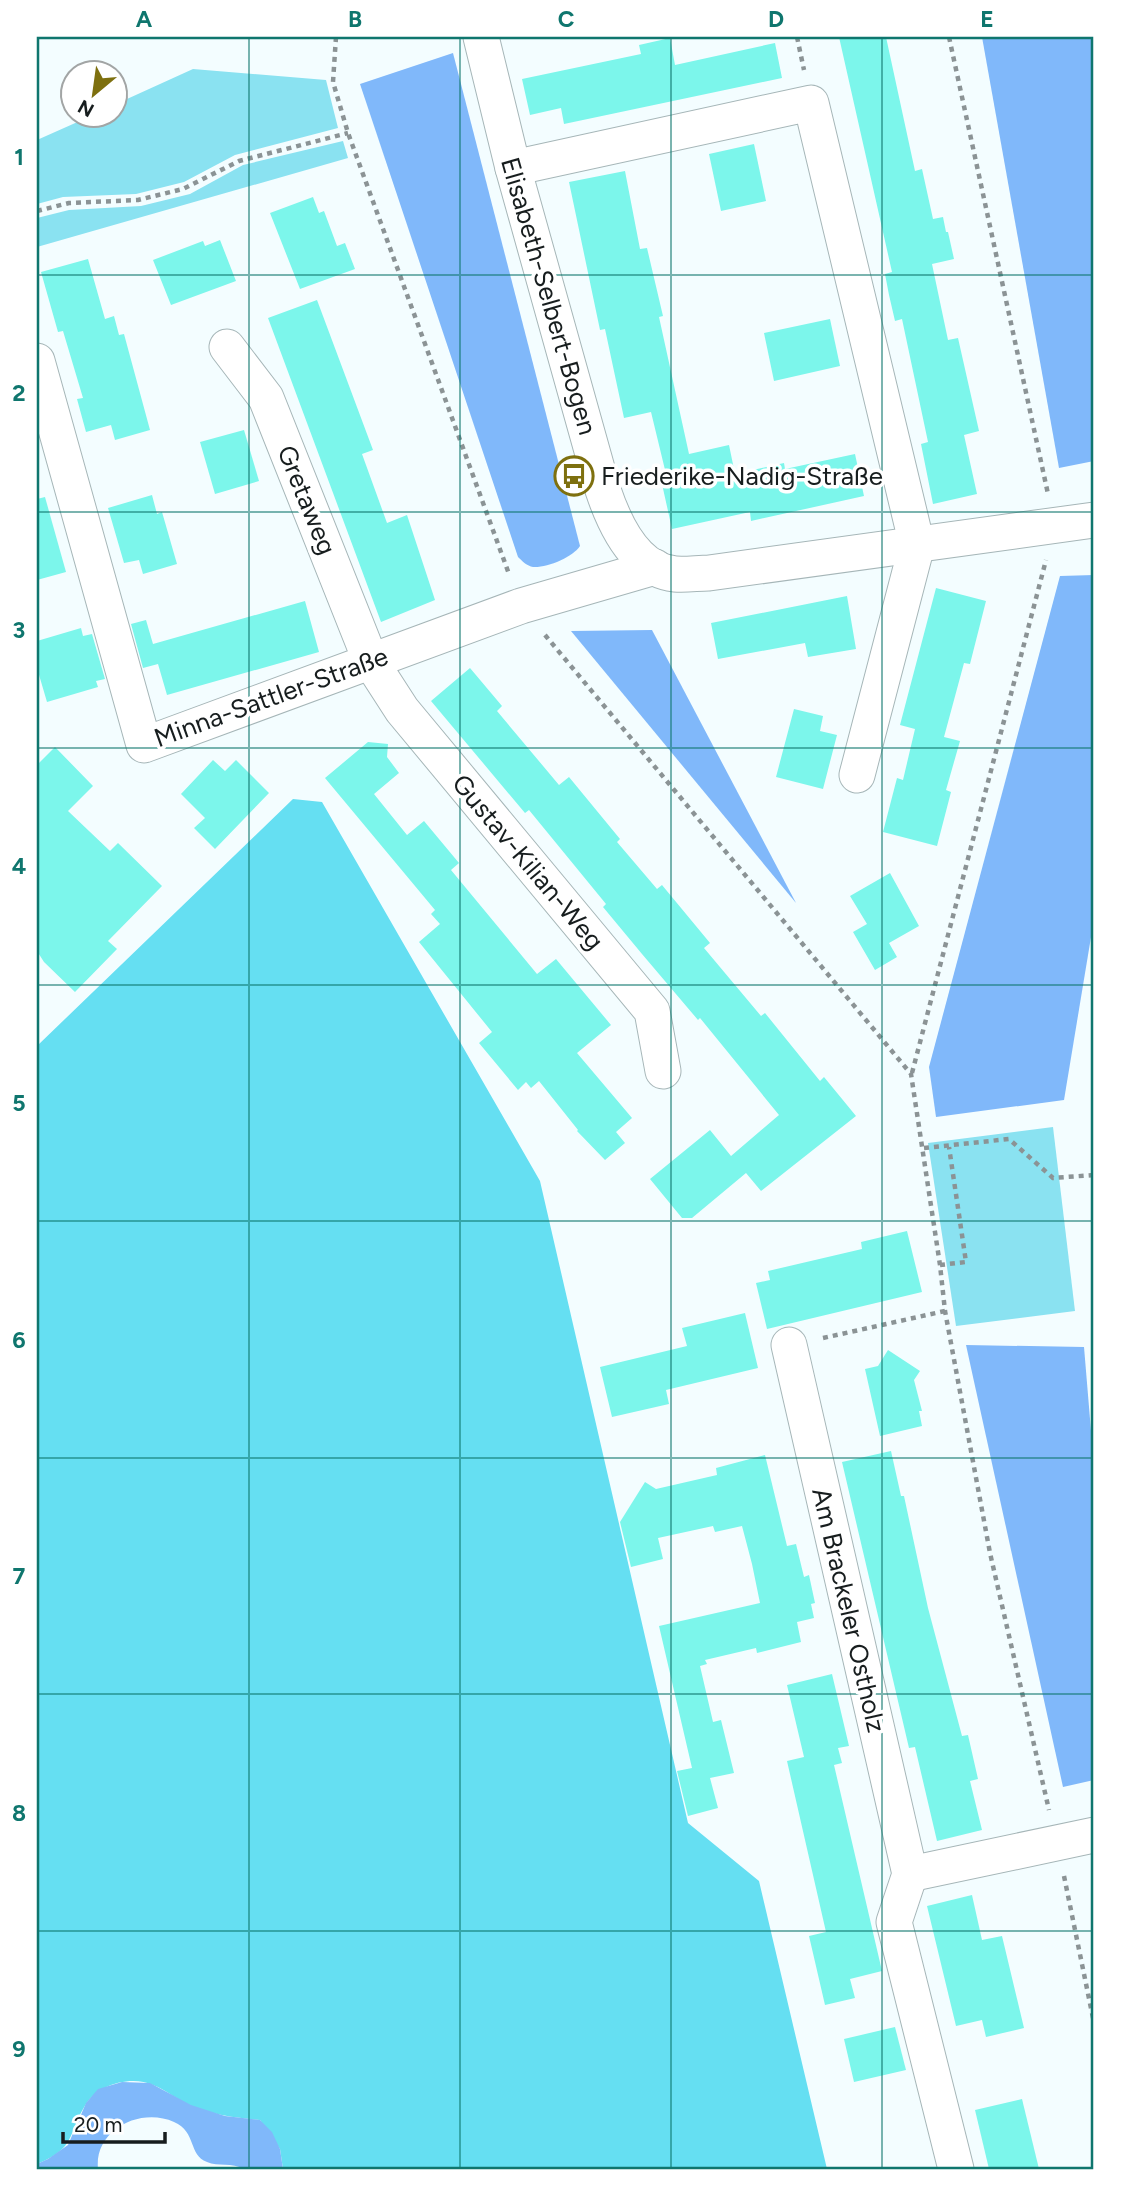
<svg xmlns="http://www.w3.org/2000/svg" width="1131" height="2206" viewBox="0 0 1131 2206" font-family="Figtree,sans-serif">
<rect width="100%" height="100%" fill="#f3fdff"/>
<g fill="#8ae2f1">
<path d="M 193,69 L 326,80 L 338,128 L 235,155 L 184,182 L 136,194 L 63,197 L 37,204 L 37,140 L 91,116 L 116,116 L 116,104 Z"/>
<path d="M 343,141 L 348,158 L 37,247 L 37,218 L 69,210 L 141,206 L 190,194 L 243,165 Z"/>
<path d="M 1053,1127 L 1075,1311 L 956,1326 L 928,1143 Z"/>
</g>
<path fill="#65dff2" d="M 293,799 L 322,802 L 540,1181 L 688,1823 L 759,1881 L 827,2169 L 283,2169 L 280,2149 L 260,2120 C 237,2118 213,2115 191,2106 C 178,2100 166,2090 153,2085 C 132,2075 98,2084 86,2104 C 67,2134 77,2148 37,2164 L 37,1046 Z"/>
<g fill="#80b8fa">
<path d="M 982,37 L 1094,37 L 1094,461 L 1059,468 Z"/>
<path d="M 453,53 L 580,546 C 573,557 547,568 533,567 C 527,566 522,561 518,557 L 360,84 Z"/>
<path d="M 1094,575 L 1094,919 L 1064,1100 L 936,1117 L 929,1067 L 1060,576 Z"/>
<path d="M 652,630 L 796,903 L 571,631 Z"/>
<path d="M 966,1345 L 1084,1347 L 1094,1467 L 1094,1780 L 1063,1787 Z"/>
<path d="M 122,2082 L 150,2083 L 191,2105 L 225,2116 L 260,2120 L 272,2132 L 280,2149 L 283,2169 L 244,2169 C 232,2162 218,2167 207,2162 C 188,2155 197,2132 174,2122 C 140,2107 94,2130 98,2169 L 37,2169 L 37,2164 L 48,2159 L 68,2145 L 86,2103 L 98,2089 Z"/>
</g>
<g fill="#7cf6eb">
<path d="M 839,37 L 886,37 L 915,171 L 922,169 L 933,219 L 943,217 L 946,232 L 948,232 L 954,259 L 932,264 L 948,340 L 958,338 L 979,431 L 964,435 L 977,494 L 933,504 L 921,444 L 928,442 L 902,319 L 895,321 L 889,295 L 885,274 L 892,272 Z"/>
<path d="M 670,38 L 675,65 L 775,43 L 782,78 L 564,124 L 561,108 L 530,115 L 522,79 L 641,54 L 639,45 Z"/>
<path d="M 754,144 L 766,201 L 721,211 L 709,154 Z"/>
<path d="M 625,171 L 640,249 L 647,248 L 663,316 L 659,317 L 689,454 L 729,445 L 735,474 L 784,463 L 785,469 L 855,454 L 864,496 L 751,521 L 750,512 L 672,529 L 660,475 L 666,474 L 651,412 L 624,418 L 605,329 L 600,330 L 569,182 Z"/>
<path d="M 313,197 L 319,213 L 324,211 L 337,246 L 345,243 L 355,269 L 300,289 L 270,213 Z"/>
<path d="M 220,240 L 236,281 L 171,305 L 153,260 L 203,241 L 205,246 Z"/>
<path d="M 88,259 L 105,319 L 114,316 L 119,335 L 124,334 L 150,430 L 115,440 L 111,425 L 86,432 L 77,399 L 83,398 L 63,331 L 58,332 L 41,272 Z"/>
<path d="M 317,300 L 373,450 L 362,454 L 387,523 L 407,515 L 435,600 L 381,622 L 268,318 Z"/>
<path d="M 830,319 L 840,366 L 774,381 L 764,333 Z"/>
<path d="M 244,430 L 259,481 L 215,494 L 200,442 Z"/>
<path d="M 152,495 L 157,514 L 162,512 L 177,564 L 143,574 L 139,560 L 124,563 L 108,508 Z"/>
<path d="M 45,497 L 66,572 L 37,580 L 37,499 Z"/>
<path d="M 936,588 L 986,601 L 970,664 L 964,663 L 944,737 L 960,741 L 946,790 L 951,792 L 937,846 L 883,832 L 897,778 L 903,780 L 915,729 L 900,725 Z"/>
<path d="M 847,596 L 856,649 L 808,657 L 805,643 L 718,659 L 711,623 Z"/>
<path d="M 305,601 L 319,652 L 167,695 L 158,664 L 143,668 L 131,624 L 146,620 L 153,644 Z"/>
<path d="M 81,628 L 83,636 L 92,634 L 105,679 L 96,681 L 98,687 L 47,702 L 37,668 L 37,641 Z"/>
<path d="M 470,668 L 502,706 L 497,711 L 559,785 L 569,777 L 620,839 L 617,842 L 657,889 L 662,885 L 710,943 L 704,948 L 761,1016 L 765,1013 L 820,1081 L 824,1077 L 856,1116 L 761,1191 L 746,1173 L 692,1218 L 682,1218 L 650,1179 L 710,1130 L 731,1156 L 779,1115 L 700,1018 L 698,1020 L 642,954 L 603,907 L 606,904 L 529,810 L 525,813 L 431,701 Z"/>
<path d="M 794,709 L 823,716 L 820,731 L 837,735 L 823,789 L 776,777 Z"/>
<path d="M 368,742 L 388,744 L 387,757 L 399,773 L 374,794 L 407,835 L 424,821 L 459,863 L 451,870 L 537,974 L 556,959 L 611,1025 L 577,1053 L 632,1118 L 616,1132 L 625,1143 L 605,1160 L 577,1131 L 578,1130 L 539,1081 L 531,1088 L 526,1082 L 518,1090 L 479,1043 L 492,1032 L 419,942 L 440,924 L 431,914 L 435,910 L 325,778 Z"/>
<path d="M 55,747 L 93,786 L 68,811 L 110,851 L 118,843 L 162,886 L 108,941 L 117,949 L 75,992 L 44,962 L 37,951 L 37,765 Z"/>
<path d="M 213,760 L 225,771 L 236,760 L 269,793 L 215,849 L 194,828 L 205,818 L 181,794 Z"/>
<path d="M 890,873 L 919,926 L 889,943 L 897,957 L 875,970 L 853,932 L 867,924 L 850,896 Z"/>
<path d="M 907,1231 L 922,1292 L 767,1329 L 756,1283 L 770,1280 L 768,1271 L 862,1249 L 861,1242 Z"/>
<path d="M 745,1313 L 758,1368 L 666,1390 L 669,1404 L 612,1417 L 600,1367 L 687,1346 L 682,1328 Z"/>
<path d="M 888,1350 L 920,1371 L 914,1380 L 922,1411 L 919,1411 L 922,1426 L 880,1436 L 865,1369 L 878,1366 Z"/>
<path d="M 891,1451 L 901,1496 L 904,1496 L 928,1608 L 962,1736 L 968,1735 L 978,1779 L 970,1781 L 982,1830 L 937,1841 L 915,1747 L 909,1748 L 842,1462 Z"/>
<path d="M 765,1455 L 787,1546 L 796,1544 L 804,1577 L 809,1575 L 815,1603 L 811,1604 L 814,1618 L 797,1622 L 801,1642 L 757,1653 L 756,1648 L 705,1660 L 707,1664 L 700,1666 L 713,1722 L 721,1720 L 734,1773 L 710,1778 L 718,1808 L 688,1816 L 677,1771 L 692,1768 L 659,1626 L 760,1603 L 752,1564 L 742,1526 L 715,1532 L 713,1526 L 658,1538 L 663,1559 L 631,1567 L 620,1522 L 645,1482 L 656,1489 L 717,1475 L 716,1468 Z"/>
<path d="M 832,1674 L 849,1746 L 838,1748 L 842,1763 L 834,1765 L 882,1971 L 850,1979 L 855,1998 L 825,2005 L 809,1936 L 826,1932 L 787,1761 L 804,1757 L 787,1685 Z"/>
<path d="M 972,1895 L 982,1940 L 1002,1936 L 1024,2028 L 986,2037 L 982,2020 L 956,2026 L 927,1906 Z"/>
<path d="M 895,2027 L 906,2070 L 854,2082 L 844,2039 Z"/>
<path d="M 1022,2099 L 1039,2169 L 989,2169 L 975,2110 Z"/>
</g>
<g fill="none" stroke-linecap="round" stroke-linejoin="round">
<g stroke="#a6b6b8" stroke-width="37">
<g id="minor">
<path d="M 481,37 L 513,168 L 603,490 C 614,523 635,570 675,574 C 686,575 698,573 709,573 L 1094,520"/>
<path d="M 513,168 L 811,103 L 917,545 L 857,775"/>
<path d="M 227,347 L 266,398 L 371,662 L 402,710 L 652,1011 L 663,1071"/>
<path d="M 37,361 L 144,745 L 521,606 L 655,567"/>
<path d="M 789,1345 L 910,1874 L 894,1922 L 956,2169"/>
<path d="M 910,1874 L 1094,1835"/>
</g>
</g>
<g stroke="#8b9395" stroke-width="4.5" stroke-dasharray="5 5" stroke-linecap="butt">
<path d="M 336,37 L 333,82 L 348,133 L 509,574"/>
<path d="M 797,37 L 804,70"/>
<path d="M 949,37 L 1048,494"/>
<path d="M 37,211 L 69,203 L 138,200 L 183,189 L 239,161 L 348,133"/>
<path d="M 545,635 L 911,1074 L 940,1265 L 945,1311 L 990,1553 L 1049,1810"/>
<path d="M 912,1073 L 1046,560"/>
<path d="M 924,1148 L 1009,1139 L 1053,1178 L 1094,1175"/>
<path d="M 940,1265 L 966,1262 L 949,1147"/>
<path d="M 823,1338 L 945,1311"/>
<path d="M 1064,1876 L 1094,2023"/>
</g>
<use href="#minor" stroke="#fff" stroke-width="35"/>
</g>
<path fill="none" stroke="#0f766e" stroke-width="2" stroke-opacity="0.55" d="M 249,37 L 249,2169M 460,37 L 460,2169M 671,37 L 671,2169M 882,37 L 882,2169M 37,275 L 1094,275M 37,512 L 1094,512M 37,748 L 1094,748M 37,985 L 1094,985M 37,1221 L 1094,1221M 37,1458 L 1094,1458M 37,1694 L 1094,1694M 37,1931 L 1094,1931"/>
<defs>
<g id="bus-ring" transform="scale(2.0125)"><circle r="9.5" fill="#fff" stroke="#7e700f" stroke-width="1.5"/><path d="M-5-6H5V4H4V6H2V4H-2V6H-4V4H-5ZM-3.5-4V0h7V-4ZM-3.5 1.2v1.5H-2V1.2ZM2 1.2v1.5H3.5V1.2Z" fill="#7e700f"/></g>
</defs>
<g fill-rule="evenodd">
<use href="#bus-ring" x="574" y="476"/>
</g>
<g text-anchor="middle" dominant-baseline="central" stroke-width="7" stroke-linejoin="round" paint-order="stroke">
<g font-size="26" fill="#171d1e" stroke="#fff">
<text transform="translate(549 296) rotate(74)">Elisabeth-Selbert-Bogen</text>
<text transform="translate(307 500) rotate(68)">Gretaweg</text>
<text transform="translate(271 697) rotate(-20)">Minna-Sattler-Straße</text>
<text transform="translate(528 862) rotate(50)">Gustav-Kilian-Weg</text>
<text transform="translate(849 1610) rotate(77)">Am Brackeler Ostholz</text>
</g>
<g font-size="26" fill="#171d1e" stroke="#fff" text-anchor="start">
<text x="601" y="476">Friederike-Nadig-Straße</text>
</g>
</g>
<rect width="1131" height="2206" fill="none" stroke="#ffffff" stroke-width="77"/>
<g transform="translate(94 94) rotate(209)"><circle r="33" fill="#ffffff" stroke="#a2a5a5" stroke-width="2"/>
<path d="M0-5L12 26L0 18L-12 26Z" fill="#7e700f"/>
<text y="-10" font-size="19" font-weight="bold" text-anchor="middle" fill="#171d1e">N</text>
</g>
<path d="M63 2132v10h102v-10" fill="none" stroke="#171d1e" stroke-width="3.5"/>
<text x="74" y="2132" font-size="21" fill="#171d1e" stroke="#ffffff" stroke-width="5" paint-order="stroke">20 m</text>
<rect x="38" y="38" width="1054" height="2130" fill="none" stroke="#0f766e" stroke-width="2.5"/>
<g font-size="23" text-anchor="middle" font-weight="bold" fill="#0f766e">
<text x="144" y="27">A</text>
<text x="355" y="27">B</text>
<text x="566" y="27">C</text>
<text x="776" y="27">D</text>
<text x="987" y="27">E</text>
<text x="19" y="165">1</text>
<text x="19" y="401">2</text>
<text x="19" y="638">3</text>
<text x="19" y="874">4</text>
<text x="19" y="1111">5</text>
<text x="19" y="1348">6</text>
<text x="19" y="1584">7</text>
<text x="19" y="1821">8</text>
<text x="19" y="2057">9</text>
</g>
</svg>
